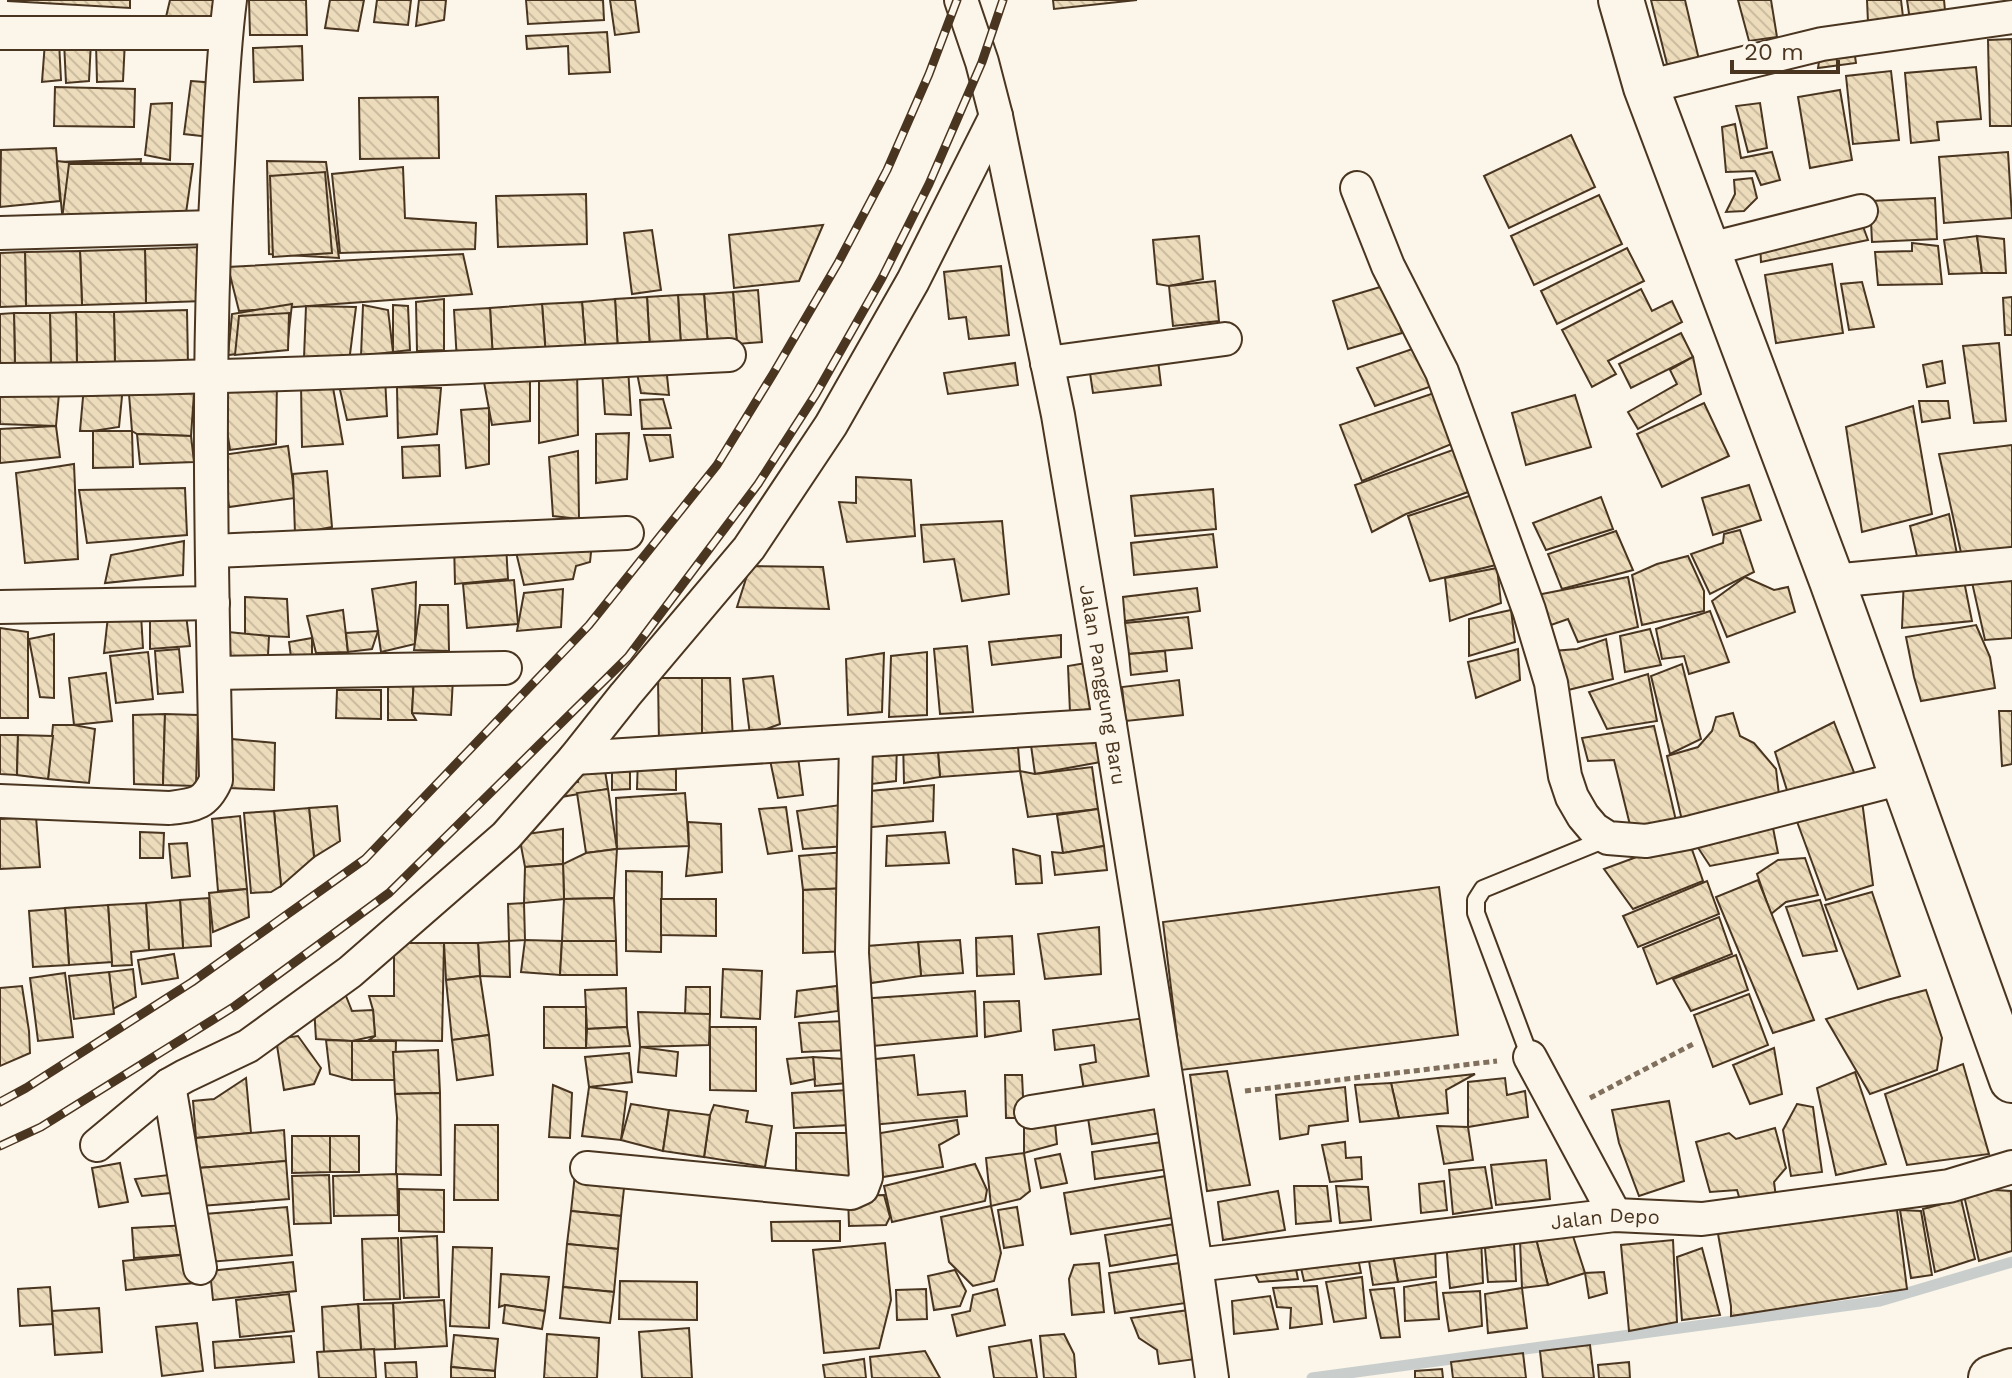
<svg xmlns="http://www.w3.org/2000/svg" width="2012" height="1378" viewBox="0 0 2012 1378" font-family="'Work Sans',sans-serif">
<defs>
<pattern id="building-back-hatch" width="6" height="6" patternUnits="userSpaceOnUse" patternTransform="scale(2)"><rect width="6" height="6" fill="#ecdcbc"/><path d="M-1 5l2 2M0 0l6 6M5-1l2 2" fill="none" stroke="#ccbda1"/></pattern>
</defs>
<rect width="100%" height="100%" fill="#fbf6e9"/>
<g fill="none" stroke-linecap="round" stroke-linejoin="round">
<path stroke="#c9cecd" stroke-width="11" d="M 1312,1378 L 1880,1301 L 2012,1262"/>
</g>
<g fill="url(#building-back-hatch)" stroke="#4a3520" stroke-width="2">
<path d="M 8,0 L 130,0 L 130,8 L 8,1 Z"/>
<path d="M 170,0 L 215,0 L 211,24 L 166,17 Z"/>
<path d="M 249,0 L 306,0 L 307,35 L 250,35 Z"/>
<path d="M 330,0 L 364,0 L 358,31 L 325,28 Z"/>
<path d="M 377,0 L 411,0 L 408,25 L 374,22 Z"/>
<path d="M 419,0 L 446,0 L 444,20 L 416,26 Z"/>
<path d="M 526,0 L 603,0 L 604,20 L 528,24 Z"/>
<path d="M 610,0 L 635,0 L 639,32 L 615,35 Z"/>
<path d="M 1053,0 L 1137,0 L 1054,9 Z"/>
<path d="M 1651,0 L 1685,0 L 1700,64 L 1669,72 Z"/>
<path d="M 1738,0 L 1771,0 L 1777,37 L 1749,41 Z"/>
<path d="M 1867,0 L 1901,0 L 1903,17 L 1868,22 Z"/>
<path d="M 1907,0 L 1944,0 L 1946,21 L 1911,27 Z"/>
<path d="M 607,32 L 610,72 L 569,74 L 568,46 L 527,49 L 526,36 Z"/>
<path d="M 2012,39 L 2012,126 L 1990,126 L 1988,40 Z"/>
<path d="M 125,40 L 123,81 L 97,82 L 96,43 Z"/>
<path d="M 91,41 L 89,81 L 66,83 L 64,42 Z"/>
<path d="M 45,42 L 59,42 L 61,80 L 42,82 Z"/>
<path d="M 1853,43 L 1856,63 L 1818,68 L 1820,55 Z"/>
<path d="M 302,46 L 303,80 L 254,82 L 253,48 Z"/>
<path d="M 1976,67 L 1981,119 L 1937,122 L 1939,140 L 1911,143 L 1905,73 Z"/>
<path d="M 1891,71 L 1899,140 L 1853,144 L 1846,76 Z"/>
<path d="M 191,81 L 217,83 L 210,137 L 184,134 Z"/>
<path d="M 55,87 L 135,89 L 134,127 L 54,126 Z"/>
<path d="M 1840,90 L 1852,160 L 1810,168 L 1798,97 Z"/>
<path d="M 438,97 L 439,158 L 360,159 L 359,98 Z"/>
<path d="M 172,103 L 170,160 L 145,155 L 151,104 Z"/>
<path d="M 1760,103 L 1767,148 L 1748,152 L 1736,106 Z"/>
<path d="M 1735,124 L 1741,158 L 1772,152 L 1780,180 L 1761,185 L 1755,171 L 1726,172 L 1722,127 Z"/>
<path d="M 1571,135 L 1595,187 L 1509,228 L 1484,176 Z"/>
<path d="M 56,148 L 60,201 L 0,207 L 1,150 Z"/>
<path d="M 2008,152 L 2012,218 L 1944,223 L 1939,157 Z"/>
<path d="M 141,159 L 136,202 L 69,198 L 58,162 Z"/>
<path d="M 57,161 L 65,162 L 186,164 L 177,205 L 62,213 Z"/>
<path d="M 267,161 L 326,162 L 339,258 L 269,254 Z"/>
<path d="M 69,164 L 193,164 L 186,213 L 62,219 Z"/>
<path d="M 403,167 L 405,218 L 476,223 L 475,249 L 340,253 L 332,174 Z"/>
<path d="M 325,172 L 332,253 L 273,257 L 270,176 Z"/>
<path d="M 1752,178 L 1757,198 L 1744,211 L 1726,212 L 1735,194 L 1734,180 Z"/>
<path d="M 586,194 L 587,244 L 498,247 L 496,196 Z"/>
<path d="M 1599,195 L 1622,244 L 1534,285 L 1511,236 Z"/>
<path d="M 1935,198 L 1937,239 L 1872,242 L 1870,201 Z"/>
<path d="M 1861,221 L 1868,240 L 1761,262 L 1760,244 Z"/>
<path d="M 823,225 L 799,281 L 734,288 L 729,235 Z"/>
<path d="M 652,230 L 661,290 L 632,294 L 624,233 Z"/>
<path d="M 1199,236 L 1203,279 L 1169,286 L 1157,284 L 1153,240 Z"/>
<path d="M 1977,236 L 1982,273 L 1949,274 L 1944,240 Z"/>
<path d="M 1977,236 L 2004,239 L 2006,273 L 1982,273 Z"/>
<path d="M 1912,243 L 1938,246 L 1942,284 L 1878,285 L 1875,252 L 1912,251 Z"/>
<path d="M 203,247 L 204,301 L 146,303 L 145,249 Z"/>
<path d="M 1627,248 L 1644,281 L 1557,324 L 1541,291 Z"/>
<path d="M 145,249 L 146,303 L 82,305 L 80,251 Z"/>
<path d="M 80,251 L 82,305 L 26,306 L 25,252 Z"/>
<path d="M 25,252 L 26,306 L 0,307 L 0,253 Z"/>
<path d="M 463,254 L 472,294 L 239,311 L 228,267 Z"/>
<path d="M 1832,264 L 1843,333 L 1776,343 L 1765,275 Z"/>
<path d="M 1001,266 L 1009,335 L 969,339 L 966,317 L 949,319 L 944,272 Z"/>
<path d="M 1215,281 L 1219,321 L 1173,326 L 1169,286 Z"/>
<path d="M 1862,282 L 1874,327 L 1849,330 L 1841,284 Z"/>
<path d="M 1387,285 L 1402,333 L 1348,349 L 1333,301 Z"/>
<path d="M 1641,289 L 1652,311 L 1672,301 L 1682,322 L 1608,361 L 1616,374 L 1592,387 L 1562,330 Z"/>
<path d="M 758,290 L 762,342 L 737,344 L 733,292 Z"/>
<path d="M 733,292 L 737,344 L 708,346 L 704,294 Z"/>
<path d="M 704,294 L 708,346 L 681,347 L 678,295 Z"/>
<path d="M 678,295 L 681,347 L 650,350 L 647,297 Z"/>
<path d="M 647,297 L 650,350 L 618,352 L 615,299 Z"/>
<path d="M 2012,297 L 2012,335 L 2005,335 L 2003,298 Z"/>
<path d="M 444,299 L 444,350 L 417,351 L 416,302 Z"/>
<path d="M 615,299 L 618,352 L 586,354 L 582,302 Z"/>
<path d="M 582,302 L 586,354 L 546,357 L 542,304 Z"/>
<path d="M 292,304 L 287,348 L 228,355 L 232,314 Z"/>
<path d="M 542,304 L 546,357 L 493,360 L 490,308 Z"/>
<path d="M 363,305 L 388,310 L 393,352 L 361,356 Z"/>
<path d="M 393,305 L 408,306 L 410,350 L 393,352 Z"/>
<path d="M 306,306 L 356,307 L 349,362 L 304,358 Z"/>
<path d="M 490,308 L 493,360 L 457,362 L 454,310 Z"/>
<path d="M 187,310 L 188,365 L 115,367 L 114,312 Z"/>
<path d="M 76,312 L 114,312 L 115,367 L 77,367 Z"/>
<path d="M 76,312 L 77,367 L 51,368 L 50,313 Z"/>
<path d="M 14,313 L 50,313 L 51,368 L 15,369 Z"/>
<path d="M 14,313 L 15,369 L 0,369 L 0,314 Z"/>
<path d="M 289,313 L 288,350 L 235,355 L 239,316 Z"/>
<path d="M 1681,333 L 1693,357 L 1631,388 L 1619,364 Z"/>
<path d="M 1999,343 L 2006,421 L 1974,423 L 1963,346 Z"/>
<path d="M 1421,346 L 1435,385 L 1375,406 L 1357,368 Z"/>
<path d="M 1157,352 L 1161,385 L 1093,393 L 1088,360 Z"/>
<path d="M 1693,357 L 1701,394 L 1638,429 L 1628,412 L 1677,384 L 1670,370 Z"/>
<path d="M 1942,361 L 1945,383 L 1927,387 L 1923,365 Z"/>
<path d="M 635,363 L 666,366 L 669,395 L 641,393 Z"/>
<path d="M 1015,363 L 1018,385 L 948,394 L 944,373 Z"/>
<path d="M 577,366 L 578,435 L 539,443 L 539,370 Z"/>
<path d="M 628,368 L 631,415 L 605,414 L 602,371 Z"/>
<path d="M 337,377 L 385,377 L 387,416 L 347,420 Z"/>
<path d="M 483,377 L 530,377 L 530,421 L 492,425 Z"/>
<path d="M 277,381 L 276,444 L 230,450 L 220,385 Z"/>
<path d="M 332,382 L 343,444 L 302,447 L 301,384 Z"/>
<path d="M 60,383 L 56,426 L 0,424 L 0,386 Z"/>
<path d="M 84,386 L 123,386 L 119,427 L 93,431 L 80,431 Z"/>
<path d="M 397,387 L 441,388 L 437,434 L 398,438 Z"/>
<path d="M 1437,392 L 1454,443 L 1362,481 L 1340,425 Z"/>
<path d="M 194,393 L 191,436 L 137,434 L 132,431 L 129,394 Z"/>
<path d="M 1575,395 L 1591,447 L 1526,465 L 1512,413 Z"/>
<path d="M 663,399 L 671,428 L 642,429 L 640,400 Z"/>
<path d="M 1919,401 L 1948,401 L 1950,418 L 1922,422 Z"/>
<path d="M 1704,403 L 1729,456 L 1662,487 L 1637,434 Z"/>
<path d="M 1913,406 L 1932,514 L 1862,532 L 1846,427 Z"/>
<path d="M 489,408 L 489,464 L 466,468 L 461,410 Z"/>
<path d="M 56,426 L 60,457 L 0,463 L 0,429 Z"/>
<path d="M 93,431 L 132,431 L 133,467 L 93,468 Z"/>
<path d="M 629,433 L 627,479 L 596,483 L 596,434 Z"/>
<path d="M 137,434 L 191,436 L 194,462 L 140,464 Z"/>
<path d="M 644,435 L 670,435 L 673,457 L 650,461 Z"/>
<path d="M 439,445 L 440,476 L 403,478 L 402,447 Z"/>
<path d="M 2012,445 L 2012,556 L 1964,566 L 1939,454 Z"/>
<path d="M 288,446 L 295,498 L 229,507 L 222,455 Z"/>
<path d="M 1461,447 L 1471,491 L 1406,514 L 1372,532 L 1355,485 Z"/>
<path d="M 578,451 L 579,519 L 553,516 L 549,457 Z"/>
<path d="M 74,464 L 78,559 L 25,563 L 16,473 Z"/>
<path d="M 327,471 L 332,527 L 295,534 L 293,474 Z"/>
<path d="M 856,477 L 911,480 L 915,536 L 847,542 L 839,502 L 856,503 Z"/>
<path d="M 1749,485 L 1761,520 L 1713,535 L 1702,498 Z"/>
<path d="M 185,488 L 187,535 L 87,543 L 79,490 Z"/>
<path d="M 1213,489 L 1216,529 L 1135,536 L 1131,496 Z"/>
<path d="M 1475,494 L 1496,565 L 1430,581 L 1408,516 Z"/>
<path d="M 1601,497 L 1613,529 L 1546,550 L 1533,523 Z"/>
<path d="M 1949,514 L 1959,564 L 1920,569 L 1910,526 Z"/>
<path d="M 1002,521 L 1009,594 L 962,601 L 954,559 L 924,562 L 921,525 Z"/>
<path d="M 1740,530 L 1754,572 L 1710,594 L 1691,554 L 1723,543 L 1724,534 Z"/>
<path d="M 1616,531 L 1633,570 L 1562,589 L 1548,554 Z"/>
<path d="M 1213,534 L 1217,567 L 1134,575 L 1131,543 Z"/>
<path d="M 184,541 L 183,575 L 105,583 L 111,555 Z"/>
<path d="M 454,542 L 506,545 L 508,579 L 455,584 Z"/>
<path d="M 592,543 L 590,562 L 576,566 L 573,579 L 524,585 L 516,552 Z"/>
<path d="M 1688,556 L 1704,591 L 1704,611 L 1642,625 L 1632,575 L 1657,564 Z"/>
<path d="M 750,566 L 823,567 L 829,609 L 737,607 Z"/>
<path d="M 1497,568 L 1501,603 L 1450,621 L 1445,578 Z"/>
<path d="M 1962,571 L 1972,621 L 1902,628 L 1904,576 Z"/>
<path d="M 2012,575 L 2012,638 L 1985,640 L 1971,578 Z"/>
<path d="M 1628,577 L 1638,627 L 1578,642 L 1568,619 L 1551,625 L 1537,595 Z"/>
<path d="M 1745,577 L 1774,590 L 1788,587 L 1795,612 L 1727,637 L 1712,601 Z"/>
<path d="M 514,580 L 518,624 L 467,628 L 463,584 Z"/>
<path d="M 416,582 L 415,644 L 381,652 L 372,589 Z"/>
<path d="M 1197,588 L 1200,611 L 1125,621 L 1123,597 Z"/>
<path d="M 563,589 L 561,627 L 517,631 L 524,593 Z"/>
<path d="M 245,597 L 287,599 L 289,637 L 245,635 Z"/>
<path d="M 420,605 L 448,605 L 449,651 L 414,650 Z"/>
<path d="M 343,610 L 348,652 L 316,653 L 307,616 Z"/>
<path d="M 1511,610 L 1515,642 L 1469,656 L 1469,619 Z"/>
<path d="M 1710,611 L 1729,662 L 1689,674 L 1684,656 L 1662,659 L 1656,629 Z"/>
<path d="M 141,615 L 143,648 L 104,653 L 108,616 Z"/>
<path d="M 186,615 L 190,646 L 150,649 L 150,617 Z"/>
<path d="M 1188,617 L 1192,648 L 1129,654 L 1125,623 Z"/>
<path d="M 1976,625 L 1990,657 L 1995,688 L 1921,701 L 1914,677 L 1906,637 Z"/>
<path d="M 0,628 L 28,632 L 28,718 L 0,718 Z"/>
<path d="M 1650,629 L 1661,665 L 1625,672 L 1620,636 Z"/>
<path d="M 378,631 L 372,649 L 348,652 L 346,633 Z"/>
<path d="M 228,632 L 269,636 L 268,655 L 231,659 Z"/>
<path d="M 54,634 L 54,698 L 40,697 L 29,639 Z"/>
<path d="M 1061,635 L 1061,657 L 992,665 L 989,642 Z"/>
<path d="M 312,638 L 312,657 L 291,657 L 289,642 Z"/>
<path d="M 1606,639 L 1613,679 L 1560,692 L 1553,651 L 1577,649 Z"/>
<path d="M 967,646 L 973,712 L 940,714 L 934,649 Z"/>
<path d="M 179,649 L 183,692 L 158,694 L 155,651 Z"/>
<path d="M 1518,649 L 1520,680 L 1476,698 L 1468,662 Z"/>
<path d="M 1165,651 L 1167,671 L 1131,675 L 1129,654 Z"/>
<path d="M 148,652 L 153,699 L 116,703 L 110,656 Z"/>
<path d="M 927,652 L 927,715 L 889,717 L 891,656 Z"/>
<path d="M 884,653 L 882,712 L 848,715 L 846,659 Z"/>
<path d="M 1086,663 L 1090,709 L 1070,712 L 1068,666 Z"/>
<path d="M 1682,664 L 1701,739 L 1670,754 L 1651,676 Z"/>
<path d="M 106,673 L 112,721 L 74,725 L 69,678 Z"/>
<path d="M 1648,674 L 1657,721 L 1607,729 L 1589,692 Z"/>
<path d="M 773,676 L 780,724 L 750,735 L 743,679 Z"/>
<path d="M 414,677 L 412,713 L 416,720 L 388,720 L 388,678 Z"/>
<path d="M 414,677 L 453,678 L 451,715 L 412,713 Z"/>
<path d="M 658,678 L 702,678 L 702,742 L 659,743 Z"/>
<path d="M 702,678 L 730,678 L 733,742 L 702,742 Z"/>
<path d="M 1179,680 L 1183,715 L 1126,721 L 1122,687 Z"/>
<path d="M 337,690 L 381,690 L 381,719 L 336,718 Z"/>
<path d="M 1999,711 L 2012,711 L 2012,764 L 2002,766 Z"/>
<path d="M 1733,713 L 1740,736 L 1754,743 L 1776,769 L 1780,804 L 1684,829 L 1667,756 L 1698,747 L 1712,731 L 1716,717 Z"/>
<path d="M 165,714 L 163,785 L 134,784 L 133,715 Z"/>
<path d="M 165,714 L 198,715 L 196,786 L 163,785 Z"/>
<path d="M 1834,722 L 1859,785 L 1791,803 L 1775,752 Z"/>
<path d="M 53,725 L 74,725 L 95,729 L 89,783 L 48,779 Z"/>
<path d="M 1654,726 L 1677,825 L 1632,833 L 1614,760 L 1588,761 L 1582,738 Z"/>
<path d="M 0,735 L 18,735 L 17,775 L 0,774 Z"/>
<path d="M 18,735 L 53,736 L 48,779 L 17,775 Z"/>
<path d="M 1017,735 L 1020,771 L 940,777 L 937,740 Z"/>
<path d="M 1105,735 L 1106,761 L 1035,774 L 1030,738 Z"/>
<path d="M 232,739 L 275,743 L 274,790 L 230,788 Z"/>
<path d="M 903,739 L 937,740 L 940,777 L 904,783 Z"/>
<path d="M 897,743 L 896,781 L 863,785 L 862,752 Z"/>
<path d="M 638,757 L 676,758 L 676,790 L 637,789 Z"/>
<path d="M 798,757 L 803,795 L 778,798 L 770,760 Z"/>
<path d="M 612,758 L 630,758 L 630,789 L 612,790 Z"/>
<path d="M 603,759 L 608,789 L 561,797 L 558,785 L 578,782 L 576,763 Z"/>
<path d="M 1092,767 L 1098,809 L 1028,817 L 1020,771 L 1035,774 Z"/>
<path d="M 934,785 L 933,821 L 863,828 L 859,792 Z"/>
<path d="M 608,789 L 617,849 L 586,853 L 577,793 Z"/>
<path d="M 685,793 L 689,846 L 617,849 L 616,798 Z"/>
<path d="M 1861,793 L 1873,885 L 1826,900 L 1792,808 Z"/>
<path d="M 840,805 L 847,846 L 803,849 L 797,811 Z"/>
<path d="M 337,806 L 340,841 L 314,857 L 309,808 Z"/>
<path d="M 786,807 L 792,851 L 768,854 L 759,809 Z"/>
<path d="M 309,808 L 314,857 L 281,886 L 274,811 Z"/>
<path d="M 1098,809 L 1104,846 L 1063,853 L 1057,815 Z"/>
<path d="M 274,811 L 281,886 L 271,892 L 251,893 L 244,813 Z"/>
<path d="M 240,816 L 247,889 L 218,891 L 212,819 Z"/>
<path d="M 36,817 L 40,867 L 0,869 L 0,819 Z"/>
<path d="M 1771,818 L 1778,853 L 1710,866 L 1691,837 Z"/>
<path d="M 688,822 L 721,824 L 722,872 L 686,876 L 689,846 Z"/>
<path d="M 563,829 L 563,864 L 525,867 L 519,835 Z"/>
<path d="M 140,832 L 164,833 L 163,858 L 140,858 Z"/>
<path d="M 945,832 L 949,863 L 886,866 L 887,836 Z"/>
<path d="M 1688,838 L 1703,881 L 1633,909 L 1604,869 Z"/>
<path d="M 187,843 L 190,876 L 172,878 L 169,844 Z"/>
<path d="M 1104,846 L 1107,870 L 1055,875 L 1052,852 L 1063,853 Z"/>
<path d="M 617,849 L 614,898 L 564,899 L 563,864 L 586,853 Z"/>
<path d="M 1013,849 L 1040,856 L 1042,883 L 1016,884 Z"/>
<path d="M 845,852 L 850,888 L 803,890 L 799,856 Z"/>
<path d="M 1805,858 L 1818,895 L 1786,902 L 1771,914 L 1757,874 L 1778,860 Z"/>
<path d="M 563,864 L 564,899 L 524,903 L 525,867 Z"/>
<path d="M 626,871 L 662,872 L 661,952 L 626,951 Z"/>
<path d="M 1758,880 L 1814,1020 L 1773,1033 L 1716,897 Z"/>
<path d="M 1707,881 L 1719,914 L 1638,947 L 1623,916 Z"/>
<path d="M 1439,887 L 1458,1035 L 1181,1070 L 1163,922 Z"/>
<path d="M 850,888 L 849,951 L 803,953 L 803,890 Z"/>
<path d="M 247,889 L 249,917 L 213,932 L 209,893 Z"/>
<path d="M 1872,892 L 1900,976 L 1858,989 L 1825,905 Z"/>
<path d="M 209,898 L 211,946 L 183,948 L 180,900 Z"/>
<path d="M 614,898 L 616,941 L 562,941 L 564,899 Z"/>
<path d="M 661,899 L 716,899 L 716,936 L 661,935 Z"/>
<path d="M 180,900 L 183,948 L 149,950 L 146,903 Z"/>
<path d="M 1820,900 L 1837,951 L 1803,956 L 1786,907 Z"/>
<path d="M 146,903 L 149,950 L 131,952 L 132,965 L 112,966 L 108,905 Z"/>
<path d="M 524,903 L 525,940 L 509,941 L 508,904 Z"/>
<path d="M 108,905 L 112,962 L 69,965 L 65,908 Z"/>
<path d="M 65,908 L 69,965 L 33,967 L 29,911 Z"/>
<path d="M 1719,917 L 1732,954 L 1657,984 L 1643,948 Z"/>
<path d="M 1099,927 L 1101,974 L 1045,979 L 1038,934 Z"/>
<path d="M 1012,936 L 1014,974 L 977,976 L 976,938 Z"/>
<path d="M 525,940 L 562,941 L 560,975 L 521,972 Z"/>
<path d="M 960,940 L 963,973 L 921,976 L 918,942 Z"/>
<path d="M 509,941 L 510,977 L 480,976 L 478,943 Z"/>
<path d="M 562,941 L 616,941 L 617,975 L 560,975 Z"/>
<path d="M 918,942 L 921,976 L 871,983 L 867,946 Z"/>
<path d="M 394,943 L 444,943 L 442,1041 L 369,1040 L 375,1036 L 373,1010 L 369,996 L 394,996 Z"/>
<path d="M 444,943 L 478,943 L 480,976 L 446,980 Z"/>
<path d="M 174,954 L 178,978 L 142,984 L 138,960 Z"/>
<path d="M 1736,955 L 1748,990 L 1691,1011 L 1673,979 Z"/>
<path d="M 133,969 L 136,997 L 113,1009 L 109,972 Z"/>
<path d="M 723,969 L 762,971 L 760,1019 L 721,1017 Z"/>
<path d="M 109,972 L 114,1014 L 74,1019 L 69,976 Z"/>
<path d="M 65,973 L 73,1037 L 38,1041 L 30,978 Z"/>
<path d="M 480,976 L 489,1035 L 452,1040 L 446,980 Z"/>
<path d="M 340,981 L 352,1011 L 373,1010 L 375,1036 L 352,1041 L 316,1039 L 314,1007 Z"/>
<path d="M 22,986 L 29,1031 L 30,1053 L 0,1066 L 0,988 Z"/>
<path d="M 837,986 L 838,1011 L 795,1017 L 797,991 Z"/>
<path d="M 686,987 L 710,987 L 710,1014 L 685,1014 Z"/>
<path d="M 626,988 L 627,1027 L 587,1029 L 585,990 Z"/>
<path d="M 1926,990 L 1942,1038 L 1937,1070 L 1870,1094 L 1826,1019 L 1887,1000 Z"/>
<path d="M 975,991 L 977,1036 L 863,1047 L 859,999 Z"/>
<path d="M 1749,994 L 1768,1045 L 1713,1067 L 1694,1015 Z"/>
<path d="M 1019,1001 L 1021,1031 L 985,1037 L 984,1002 Z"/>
<rect x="544" y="1007" width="42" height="41"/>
<path d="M 638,1012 L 710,1014 L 709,1045 L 640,1047 Z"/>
<path d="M 1145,1018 L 1155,1087 L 1085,1097 L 1080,1065 L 1096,1062 L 1094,1045 L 1055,1050 L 1053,1030 Z"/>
<path d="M 845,1021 L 850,1050 L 802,1052 L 799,1023 Z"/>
<path d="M 627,1027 L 630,1046 L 586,1048 L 587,1029 Z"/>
<path d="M 710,1027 L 756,1027 L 756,1091 L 710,1090 Z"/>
<path d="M 489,1035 L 493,1075 L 457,1080 L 452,1040 Z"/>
<path d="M 298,1036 L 321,1068 L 314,1084 L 284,1090 L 276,1039 Z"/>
<path d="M 326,1040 L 352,1041 L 352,1080 L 330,1074 Z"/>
<path d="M 352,1041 L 396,1041 L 395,1080 L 352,1080 Z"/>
<path d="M 640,1047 L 678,1052 L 676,1076 L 638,1072 Z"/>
<path d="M 1774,1048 L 1782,1094 L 1750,1104 L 1733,1065 Z"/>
<path d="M 438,1050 L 440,1093 L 395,1094 L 393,1052 Z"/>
<path d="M 629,1053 L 632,1082 L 589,1087 L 585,1057 Z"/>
<path d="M 914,1055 L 918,1095 L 965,1091 L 967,1116 L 872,1125 L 866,1060 Z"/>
<path d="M 813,1057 L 844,1059 L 847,1083 L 815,1086 Z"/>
<path d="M 813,1057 L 815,1079 L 791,1084 L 787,1059 Z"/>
<path d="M 1963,1064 L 1989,1154 L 1907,1165 L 1885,1094 Z"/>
<path d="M 1227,1071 L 1250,1185 L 1207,1191 L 1190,1075 Z"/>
<path d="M 1855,1072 L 1886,1164 L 1836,1175 L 1817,1088 Z"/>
<path d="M 1475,1074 L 1446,1090 L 1448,1113 L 1399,1118 L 1391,1083 Z"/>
<path d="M 1005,1075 L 1022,1075 L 1024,1118 L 1006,1118 Z"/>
<path d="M 246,1078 L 251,1133 L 196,1138 L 193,1101 L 214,1099 Z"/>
<path d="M 1505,1078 L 1507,1095 L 1525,1091 L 1528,1117 L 1468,1127 L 1468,1082 Z"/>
<path d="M 1391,1083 L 1399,1118 L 1360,1122 L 1355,1085 Z"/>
<path d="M 553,1085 L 572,1093 L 570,1138 L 549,1137 Z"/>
<path d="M 589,1087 L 627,1092 L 621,1140 L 582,1136 Z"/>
<path d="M 1345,1087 L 1348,1121 L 1309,1126 L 1308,1134 L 1280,1139 L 1276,1095 Z"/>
<path d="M 849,1090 L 850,1125 L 794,1128 L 792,1093 Z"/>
<path d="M 440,1093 L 441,1175 L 396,1174 L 397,1117 L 395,1094 Z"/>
<path d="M 1162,1094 L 1167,1132 L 1092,1144 L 1086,1105 Z"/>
<path d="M 1669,1101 L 1684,1181 L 1639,1196 L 1619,1143 L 1612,1110 Z"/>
<path d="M 631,1104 L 669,1110 L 663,1151 L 621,1140 Z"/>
<path d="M 1797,1104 L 1813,1107 L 1822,1172 L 1791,1176 L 1783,1130 Z"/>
<path d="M 714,1105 L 748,1111 L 746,1122 L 772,1126 L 765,1167 L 704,1157 L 710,1115 Z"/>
<path d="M 669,1110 L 710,1115 L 704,1157 L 663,1151 Z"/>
<path d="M 1054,1112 L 1057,1144 L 1024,1153 L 1024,1118 Z"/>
<path d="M 957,1120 L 959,1134 L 939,1145 L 943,1167 L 883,1177 L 875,1134 Z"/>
<path d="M 455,1125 L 498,1125 L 498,1200 L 454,1200 Z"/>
<path d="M 1437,1126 L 1468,1127 L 1473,1160 L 1444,1164 Z"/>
<path d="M 1775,1128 L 1786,1168 L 1774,1182 L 1776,1197 L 1740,1200 L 1737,1190 L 1710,1192 L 1696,1142 L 1729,1133 L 1736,1139 Z"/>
<path d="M 284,1130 L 286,1161 L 198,1168 L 196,1138 Z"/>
<path d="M 796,1133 L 852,1133 L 853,1184 L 796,1184 Z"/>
<path d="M 292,1136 L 330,1136 L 330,1172 L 292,1173 Z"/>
<rect x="330" y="1136" width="29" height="36"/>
<path d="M 1169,1141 L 1170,1169 L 1095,1179 L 1092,1152 Z"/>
<path d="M 1345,1142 L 1346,1158 L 1361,1157 L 1362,1179 L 1330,1182 L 1322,1145 Z"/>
<path d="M 1024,1153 L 1030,1191 L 1020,1199 L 991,1206 L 986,1158 Z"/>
<path d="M 1060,1154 L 1067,1183 L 1041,1188 L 1035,1159 Z"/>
<path d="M 1546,1160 L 1550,1199 L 1496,1205 L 1491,1165 Z"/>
<path d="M 286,1161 L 289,1199 L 201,1206 L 198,1168 Z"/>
<path d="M 120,1163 L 128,1202 L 99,1207 L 92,1168 Z"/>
<path d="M 975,1164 L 987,1190 L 985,1201 L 892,1222 L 884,1186 Z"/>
<path d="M 1485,1167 L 1492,1208 L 1453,1214 L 1449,1170 Z"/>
<path d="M 177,1174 L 180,1192 L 142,1196 L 135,1179 Z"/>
<path d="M 397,1174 L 398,1215 L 334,1216 L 333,1176 Z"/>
<path d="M 575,1174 L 625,1179 L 621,1216 L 571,1211 Z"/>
<path d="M 329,1175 L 331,1223 L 294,1224 L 292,1176 Z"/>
<path d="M 1172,1175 L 1178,1217 L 1071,1234 L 1064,1193 Z"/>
<path d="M 1444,1181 L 1447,1210 L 1421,1213 L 1419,1184 Z"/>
<path d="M 1993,1183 L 1995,1190 L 2011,1191 L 2012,1251 L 1979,1261 L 1963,1191 Z"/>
<path d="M 1294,1186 L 1327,1186 L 1331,1221 L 1296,1224 Z"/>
<path d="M 1336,1186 L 1368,1187 L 1371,1220 L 1340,1223 Z"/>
<path d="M 399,1189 L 444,1190 L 444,1232 L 399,1231 Z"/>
<path d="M 1278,1191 L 1285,1230 L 1223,1240 L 1218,1202 Z"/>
<path d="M 884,1195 L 890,1217 L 886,1225 L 849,1226 L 848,1196 Z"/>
<path d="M 1961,1199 L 1975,1259 L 1935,1272 L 1923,1209 Z"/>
<path d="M 991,1206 L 1001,1253 L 994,1281 L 973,1286 L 949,1262 L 941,1217 Z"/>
<path d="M 287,1207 L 292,1255 L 209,1262 L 205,1214 Z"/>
<path d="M 1017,1207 L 1023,1245 L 1004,1248 L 998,1210 Z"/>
<path d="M 1897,1210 L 1907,1289 L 1731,1316 L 1731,1306 L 1718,1234 L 1757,1223 Z"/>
<path d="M 1900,1210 L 1921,1211 L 1932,1275 L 1911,1278 Z"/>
<path d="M 571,1211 L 621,1216 L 618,1249 L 567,1244 Z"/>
<path d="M 840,1221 L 840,1241 L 772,1241 L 771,1222 Z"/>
<path d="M 1181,1223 L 1181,1254 L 1110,1266 L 1105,1235 Z"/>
<path d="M 189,1225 L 191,1254 L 134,1258 L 132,1228 Z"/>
<path d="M 1572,1233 L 1585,1273 L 1548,1285 L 1536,1239 Z"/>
<path d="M 437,1236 L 439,1297 L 404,1298 L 401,1238 Z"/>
<path d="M 398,1238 L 400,1299 L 364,1300 L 362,1239 Z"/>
<path d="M 1481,1238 L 1483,1283 L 1450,1288 L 1446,1243 Z"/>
<path d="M 1536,1239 L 1548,1285 L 1522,1288 L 1520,1241 Z"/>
<path d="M 1673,1240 L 1677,1322 L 1629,1331 L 1621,1245 Z"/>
<path d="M 885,1243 L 891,1300 L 879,1348 L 824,1353 L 813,1250 Z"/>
<path d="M 1514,1243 L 1516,1281 L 1488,1282 L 1485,1248 Z"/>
<path d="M 567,1244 L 618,1249 L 614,1292 L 563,1287 Z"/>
<path d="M 1435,1244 L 1436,1277 L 1398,1282 L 1392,1249 Z"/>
<path d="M 453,1247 L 492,1248 L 489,1328 L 450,1326 Z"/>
<path d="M 1702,1248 L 1720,1315 L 1682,1320 L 1677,1257 Z"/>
<path d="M 1367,1249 L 1392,1249 L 1398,1282 L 1373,1285 Z"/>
<path d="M 1357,1253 L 1361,1273 L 1304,1281 L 1299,1259 Z"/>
<path d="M 191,1254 L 194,1283 L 126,1290 L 123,1261 Z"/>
<path d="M 293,1262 L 296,1291 L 213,1300 L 210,1271 Z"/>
<path d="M 1099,1263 L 1104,1312 L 1072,1315 L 1069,1279 L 1074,1265 Z"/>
<path d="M 1180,1263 L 1186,1303 L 1115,1313 L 1109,1273 Z"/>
<path d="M 1250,1264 L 1295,1264 L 1298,1279 L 1259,1282 Z"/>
<path d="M 955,1270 L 966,1291 L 960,1306 L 934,1310 L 928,1276 Z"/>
<path d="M 1604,1272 L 1607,1293 L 1589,1298 L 1585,1273 Z"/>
<path d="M 501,1274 L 549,1277 L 545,1311 L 505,1305 L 499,1307 Z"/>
<path d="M 1362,1277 L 1366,1318 L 1334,1322 L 1326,1282 Z"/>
<path d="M 620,1281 L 697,1282 L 697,1320 L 619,1319 Z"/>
<path d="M 1436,1282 L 1439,1319 L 1405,1321 L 1404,1287 Z"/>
<path d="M 1317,1286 L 1322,1324 L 1290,1328 L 1291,1308 L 1277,1307 L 1273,1288 Z"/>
<path d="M 50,1287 L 53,1324 L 20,1326 L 18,1289 Z"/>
<path d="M 563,1287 L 614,1292 L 610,1323 L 560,1318 Z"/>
<path d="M 1394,1288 L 1400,1337 L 1381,1338 L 1370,1290 Z"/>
<path d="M 1522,1288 L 1527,1328 L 1488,1333 L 1485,1294 Z"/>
<path d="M 926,1289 L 927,1319 L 897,1320 L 896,1290 Z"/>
<path d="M 997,1289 L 1005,1325 L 957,1336 L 952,1315 L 970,1311 L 973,1295 Z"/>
<path d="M 1480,1291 L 1482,1326 L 1449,1331 L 1443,1293 Z"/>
<path d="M 289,1294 L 294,1331 L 240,1337 L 236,1300 Z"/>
<path d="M 1270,1296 L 1278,1329 L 1234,1334 L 1232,1301 Z"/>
<path d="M 444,1300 L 447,1346 L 395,1349 L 393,1303 Z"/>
<path d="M 393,1303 L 395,1349 L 361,1350 L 358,1304 Z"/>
<path d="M 358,1304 L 361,1350 L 324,1352 L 322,1307 Z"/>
<path d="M 505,1305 L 545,1311 L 542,1329 L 503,1323 Z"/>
<path d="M 99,1308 L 102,1352 L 55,1355 L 52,1311 Z"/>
<path d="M 1189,1310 L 1196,1359 L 1159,1364 L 1157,1350 L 1139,1338 L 1131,1318 Z"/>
<path d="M 197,1323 L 203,1371 L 162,1376 L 156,1327 Z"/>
<path d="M 689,1328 L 692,1378 L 642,1378 L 639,1332 Z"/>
<path d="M 547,1334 L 599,1338 L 597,1378 L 544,1378 Z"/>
<path d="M 1064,1334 L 1074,1354 L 1076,1378 L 1044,1378 L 1040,1336 Z"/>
<path d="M 454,1335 L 498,1339 L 495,1371 L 451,1367 Z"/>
<path d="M 291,1336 L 294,1362 L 215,1368 L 213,1342 Z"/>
<path d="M 1031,1340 L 1037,1378 L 994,1378 L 989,1347 Z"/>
<path d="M 1590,1345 L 1594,1378 L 1543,1378 L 1540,1351 Z"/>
<path d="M 374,1349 L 376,1378 L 319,1378 L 317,1352 Z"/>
<path d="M 925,1351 L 940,1378 L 872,1378 L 870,1357 Z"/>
<path d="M 1523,1353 L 1526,1378 L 1453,1378 L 1451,1362 Z"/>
<path d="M 864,1359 L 866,1378 L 825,1378 L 823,1365 Z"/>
<path d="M 416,1362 L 417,1378 L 386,1378 L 385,1363 Z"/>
<path d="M 1629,1362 L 1630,1378 L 1599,1378 L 1598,1365 Z"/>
<path d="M 451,1367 L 495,1371 L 495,1378 L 451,1378 Z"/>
<path d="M 1442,1369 L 1443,1378 L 1415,1378 L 1415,1371 Z"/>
</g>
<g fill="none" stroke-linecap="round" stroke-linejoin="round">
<g stroke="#4a3520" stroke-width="20">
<path id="lane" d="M 1530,1057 L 1476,913 L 1476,900 L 1483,889 L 1608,838"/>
</g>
<g stroke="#4a3520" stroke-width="36">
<g id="street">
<path id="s1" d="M 961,0 L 982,62 L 996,116 L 1058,415 L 1110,725 L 1196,1265 L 1212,1378"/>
<path d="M 0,33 L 226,33"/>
<path d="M 1646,87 L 1822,44 L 2012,17"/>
<path d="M 1357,188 L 1388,266 L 1442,372 L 1529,610 L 1551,683 L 1565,776 L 1572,797 L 1583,816 L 1594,829 L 1608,838 L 1646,841 L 1688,833 L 1902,778"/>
<path d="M 0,233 L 214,227"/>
<path d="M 1706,250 L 1861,211"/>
<path d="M 1047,363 L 1225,339"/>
<path d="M 0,380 C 243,378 486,367 729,355"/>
<path d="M 213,551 L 627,533"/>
<path d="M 1832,581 L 2012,564"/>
<path d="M 0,607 L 213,603"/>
<path d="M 214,673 L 505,668"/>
<path d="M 575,758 L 1110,725"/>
<path d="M 0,801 L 169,808 C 194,805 205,805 216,780 C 212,575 206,369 218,163 C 221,109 223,54 230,0"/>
<path d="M 1530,1057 L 1615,1215"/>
<path d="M 169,1085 L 200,1268"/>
<path d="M 1031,1112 L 1168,1090"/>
<path d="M 97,1145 L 169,1085 L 185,1076 L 248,1046 L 350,972 L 506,836 L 575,758 L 625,695 L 749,548 L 831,425 L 913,281 L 996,116"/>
<path d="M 587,1168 L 851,1193 L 862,1188 L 866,1177 L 852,953 L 856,741"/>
<path id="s2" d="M 1196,1265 L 1615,1215 L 1702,1219 L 1949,1186 L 2012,1167"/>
</g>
</g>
<g stroke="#4a3520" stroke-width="48">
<g id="secondary">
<path d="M 1621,0 L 1646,87 L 1832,581 L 2012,1080"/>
<path d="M 1991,1378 L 2012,1371"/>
</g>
</g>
<g stroke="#7f6f5c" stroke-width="5" stroke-dasharray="6 4" stroke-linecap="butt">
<path d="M 1245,1091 L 1497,1061"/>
<path d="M 1590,1098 L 1695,1043"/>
</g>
<use href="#lane" stroke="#fbf6e9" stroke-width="16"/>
<use href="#street" stroke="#fbf6e9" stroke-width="32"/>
<use href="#secondary" stroke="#fbf6e9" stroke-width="44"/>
<g stroke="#4a3520" stroke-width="9">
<g id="rail">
<path d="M 0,1102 L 26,1088 L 192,982 L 365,859 L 589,625 L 717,465 L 773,374 L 838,263 L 887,170 L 929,74 L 957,0"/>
<path d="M 0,1146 L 41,1127 L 235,1006 L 389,893 L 628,657 L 758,484 L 816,394 L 882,278 L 929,184 L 982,62 L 1003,0"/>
</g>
</g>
<use href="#rail" stroke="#fbf6e9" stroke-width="6" stroke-dasharray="18" stroke-linecap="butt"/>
</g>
<g text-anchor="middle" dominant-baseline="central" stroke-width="6" stroke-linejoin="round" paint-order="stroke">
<g font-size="20" fill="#4a3520" stroke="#fbf6e9">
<text stroke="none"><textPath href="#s1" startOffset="700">Jalan Panggung Baru</textPath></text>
<text stroke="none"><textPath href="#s2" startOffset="412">Jalan Depo</textPath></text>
</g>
</g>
<path d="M1732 60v12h106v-12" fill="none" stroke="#4a3520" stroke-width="4"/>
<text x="1744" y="60" font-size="24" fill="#4a3520" stroke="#fbf6e9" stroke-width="6" paint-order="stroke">20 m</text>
</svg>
